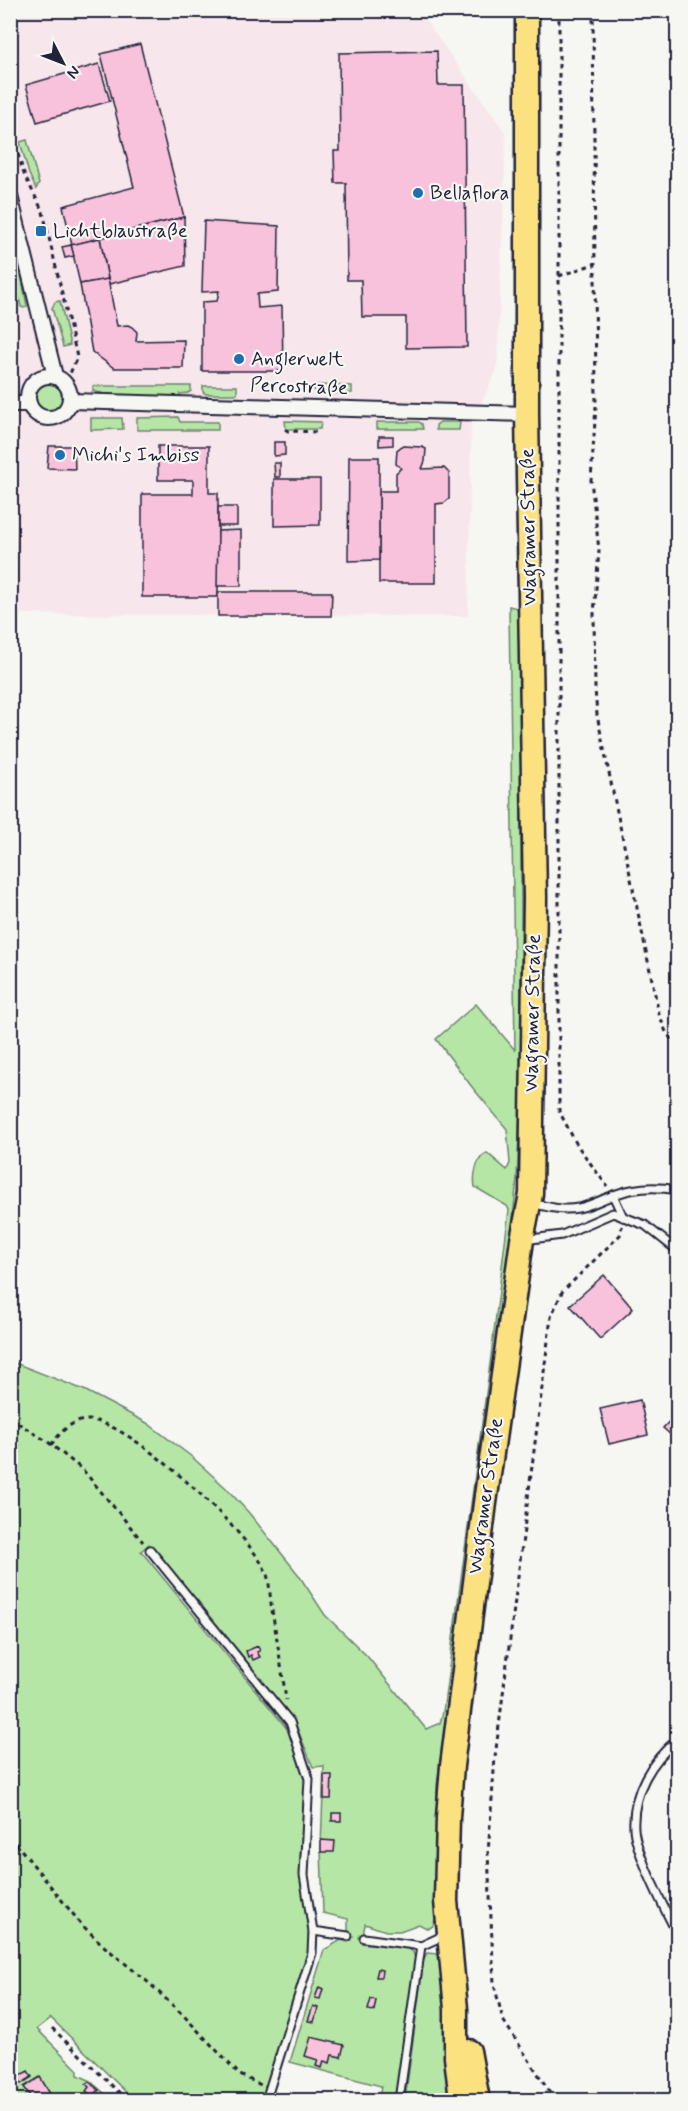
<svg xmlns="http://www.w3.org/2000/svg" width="688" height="2111" viewBox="0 0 688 2111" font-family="Mynerve,sans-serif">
<rect width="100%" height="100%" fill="#f6f6f2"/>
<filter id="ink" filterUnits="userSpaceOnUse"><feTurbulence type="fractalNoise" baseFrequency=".0167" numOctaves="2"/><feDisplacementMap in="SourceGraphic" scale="12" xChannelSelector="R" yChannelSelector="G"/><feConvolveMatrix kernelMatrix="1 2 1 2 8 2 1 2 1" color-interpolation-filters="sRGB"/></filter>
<g filter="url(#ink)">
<path fill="#f7e6eb" d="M 11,11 L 419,11 L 506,134 L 497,369 L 471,425 L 468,616 L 11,614 Z"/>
<g fill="#b6e6a5" stroke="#6c8470" stroke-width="1.5">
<path d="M 27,140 L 39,184 L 36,189 L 29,174 L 20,142 Z"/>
<path d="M 15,255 L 18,257 L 27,306 L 24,308 L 21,307 L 11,263 L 11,256 Z"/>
<path d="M 60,301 L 70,345 L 63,347 L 52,308 L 55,302 Z"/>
<circle cx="49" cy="398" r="14"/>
<path d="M 314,385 L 352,386 L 352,393 L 317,394 L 314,390 Z"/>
<path d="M 93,386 L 191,386 L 191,391 L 188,393 L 180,394 L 178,398 L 105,394 L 93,391 Z"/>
<path d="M 203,386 L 237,386 L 237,394 L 206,394 L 203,392 Z"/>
<path d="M 178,417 L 180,422 L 218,422 L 218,430 L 137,430 L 137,418 Z"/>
<path d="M 91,418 L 122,418 L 123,429 L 91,430 Z"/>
<path d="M 285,421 L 321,422 L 320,429 L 286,429 Z"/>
<path d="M 377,422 L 419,422 L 422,424 L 423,429 L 377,429 Z"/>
<path d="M 440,422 L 460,422 L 459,430 L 436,430 L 436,425 Z"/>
<path d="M 509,606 L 521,609 L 521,1089 L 517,1178 L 510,1247 L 437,1785 L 436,1917 L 433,1926 L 428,1929 L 419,1924 L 400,1931 L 386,1931 L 365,1924 L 362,1943 L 407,1948 L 413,1952 L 415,1958 L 396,2100 L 379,2100 L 381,2086 L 290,2062 L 324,1950 L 341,1940 L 348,1942 L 348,1919 L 323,1913 L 321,1847 L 324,1766 L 313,1767 L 295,1723 L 149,1544 L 141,1551 L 289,1731 L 305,1781 L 300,1861 L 309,1921 L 309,1946 L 291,2016 L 263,2100 L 134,2100 L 51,2018 L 37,2029 L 78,2070 L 78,2075 L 89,2080 L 112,2100 L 11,2100 L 10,1361 L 84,1390 L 147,1423 L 192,1457 L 225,1487 L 249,1513 L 298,1574 L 325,1615 L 367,1656 L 426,1729 L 440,1723 L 443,1712 L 490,1364 L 509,1210 L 507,1206 L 475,1187 C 473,1176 476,1158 487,1153 L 507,1170 L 510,1163 L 507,1129 L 472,1087 L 436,1039 L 476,1004 L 515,1050 Z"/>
<path d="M 427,1953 L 438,1954 L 440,1958 L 454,2100 L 405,2100 L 424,1958 Z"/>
</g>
<g fill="#f9c2dc" stroke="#22223b" stroke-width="1.5">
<path d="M 64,10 L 84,10 L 65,16 Z"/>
<path d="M 140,44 L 184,217 L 72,245 L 63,206 L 134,187 L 101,54 Z"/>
<path d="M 437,51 L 438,85 L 464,85 L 467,347 L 406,348 L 406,317 L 362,317 L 361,280 L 347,280 L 346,183 L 335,183 L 334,151 L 340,151 L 339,53 Z"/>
<path d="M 99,64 L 110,101 L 37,122 L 26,85 Z"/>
<path d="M 184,217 L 185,266 L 109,284 L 100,238 Z"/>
<path d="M 204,221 L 279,226 L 278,292 L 257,294 L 258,308 L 282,306 L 283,371 L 202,371 L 202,302 L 217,301 L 219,291 L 202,292 Z"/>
<path d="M 100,238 L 108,279 L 80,284 L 71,245 Z"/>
<path d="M 71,245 L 74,256 L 65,258 L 62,247 Z"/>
<path d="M 108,279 L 117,326 L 128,325 L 132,327 L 137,332 L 136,341 L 184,340 L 183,368 L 114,368 L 92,352 L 80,284 Z"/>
<path d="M 10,333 L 15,355 L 10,361 Z"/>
<path d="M 379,436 L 393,436 L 393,445 L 379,446 Z"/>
<path d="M 274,442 L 285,442 L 285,455 L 274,456 Z"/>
<path d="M 12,444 L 16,581 L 10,581 L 10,445 Z"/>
<path d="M 49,446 L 74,446 L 75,469 L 47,468 Z"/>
<path d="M 158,446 L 209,446 L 209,493 L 218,493 L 218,597 L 142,597 L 142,494 L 193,494 L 193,480 L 158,480 Z"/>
<path d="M 402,446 L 422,447 L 426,449 L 425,461 L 422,469 L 444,468 L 449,473 L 449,499 L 444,503 L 436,504 L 436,583 L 379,583 L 379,491 L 396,491 L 396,473 L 401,468 L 396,464 L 397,450 Z"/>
<path d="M 349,457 L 379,457 L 379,560 L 348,561 Z"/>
<path d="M 274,463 L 280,463 L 280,477 L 275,477 Z"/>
<path d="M 274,479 L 320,479 L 320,525 L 274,526 Z"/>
<rect x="218" y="507" width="19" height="19"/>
<path d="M 241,530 L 241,586 L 217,586 L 218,531 Z"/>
<path d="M 218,592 L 332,592 L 331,616 L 218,616 Z"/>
<path d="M 604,1275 L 633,1309 L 600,1339 L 570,1305 Z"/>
<path d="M 640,1400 L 648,1435 L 609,1444 L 600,1409 Z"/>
<path d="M 678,1412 L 678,1428 L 671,1435 L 663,1428 Z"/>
<path d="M 258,1646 L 260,1651 L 257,1652 L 260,1657 L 253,1660 L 251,1655 L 248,1657 L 246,1651 Z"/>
<path d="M 324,1775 L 332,1775 L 331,1799 L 324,1799 Z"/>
<rect x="332" y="1813" width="9" height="8"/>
<path d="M 321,1840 L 335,1841 L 334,1852 L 321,1852 Z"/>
<path d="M 378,1969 L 382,1970 L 381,1977 L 376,1977 Z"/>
<path d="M 319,1987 L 323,1989 L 320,1999 L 315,1998 Z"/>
<path d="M 371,1999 L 376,2000 L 374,2011 L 368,2010 Z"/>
<path d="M 313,2006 L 318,2008 L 314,2022 L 308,2021 Z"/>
<path d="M 311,2037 L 344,2045 L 341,2057 L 332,2055 L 330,2063 L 324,2061 L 322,2068 L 316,2066 L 318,2060 L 305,2056 Z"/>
<path d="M 10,2044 L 17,2054 L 12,2058 L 10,2055 Z"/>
<path d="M 28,2071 L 32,2077 L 21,2084 L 17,2077 Z"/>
<path d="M 40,2077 L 52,2097 L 45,2100 L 40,2096 L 32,2099 L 24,2087 Z"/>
<path d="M 89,2082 L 99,2090 L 93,2096 L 86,2091 L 89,2087 L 86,2084 Z"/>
</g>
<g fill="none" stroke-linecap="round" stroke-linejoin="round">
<g stroke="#22223b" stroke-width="11">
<g id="lane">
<path d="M 613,1195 L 623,1217"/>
<path d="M 532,1203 C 547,1207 563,1211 578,1208 C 590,1206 598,1201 609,1197 C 632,1187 653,1186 678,1190"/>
<path d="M 524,1240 L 562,1235 L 613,1213 L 645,1225 L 678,1251"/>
<path d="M 150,1550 L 290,1722 L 309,1779 L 304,1875 L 313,1931 L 312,1953 L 266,2100"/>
<path d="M 678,1739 C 651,1761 632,1793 634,1828 C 635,1851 666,1912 678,1935"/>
<path d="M 313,1931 L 348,1936"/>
<path d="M 364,1938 L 421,1946"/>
<path d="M 399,2100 L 421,1946 L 445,1935"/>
</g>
</g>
<g stroke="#22223b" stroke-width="18">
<g id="street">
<path d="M 10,196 L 55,376"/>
<circle cx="49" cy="397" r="21"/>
<path d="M 70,401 L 527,414"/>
<path d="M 10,404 L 29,404"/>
</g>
</g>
<g stroke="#22223b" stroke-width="27">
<g id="primary">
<path d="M 469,2051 L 478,2100"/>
<path d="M 461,2100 L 456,2057 L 456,2009 L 446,1901 L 448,1817 L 452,1766 L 485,1503 L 522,1240 L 531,1194 L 535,898 L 527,414 L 527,10"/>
</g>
</g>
<g stroke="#22223b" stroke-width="3" stroke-dasharray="4.5 4.5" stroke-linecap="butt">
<path d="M 559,10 L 559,1111 L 577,1145 L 607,1186"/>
<path d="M 593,10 L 596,406 L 591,480 L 599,550 L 594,614 L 595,689 L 597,715 L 659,1014 L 666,1032 L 678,1048"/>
<path d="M 10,128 L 24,174 L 43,212 L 77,357 L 69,376"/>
<path d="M 559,276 L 594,264"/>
<path d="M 267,387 L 267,382"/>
<path d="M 285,429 L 288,431 L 319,432"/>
<path d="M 10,1418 L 48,1442 L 83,1470 L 143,1542"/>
<path d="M 51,1445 C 61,1432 70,1421 87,1420 C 127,1417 253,1536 267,1574 C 270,1585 270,1599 272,1610 C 277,1640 282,1670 286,1700"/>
<path d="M 10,1836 L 81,1924 L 105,1947 L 149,1983 L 184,2016 L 240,2075 L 261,2085"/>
<path d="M 52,2028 L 127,2100"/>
<path d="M 555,2100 L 503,2020 L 494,1984 L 488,1853 L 495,1757 L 551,1317 L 562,1292 L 620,1235 L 622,1226"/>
</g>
<use href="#lane" stroke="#f6f6f2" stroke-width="7"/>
<use href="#street" stroke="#f6f6f2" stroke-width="14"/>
<use href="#primary" stroke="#fbe180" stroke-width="22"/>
</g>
</g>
<g fill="#1f6fb2" stroke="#f6f6f2" stroke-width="2">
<circle cx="418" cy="193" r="6"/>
<rect x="35" y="225" width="12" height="12" rx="3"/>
<circle cx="239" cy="359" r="6"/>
<circle cx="60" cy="455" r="6"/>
</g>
<g text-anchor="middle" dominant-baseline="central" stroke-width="4.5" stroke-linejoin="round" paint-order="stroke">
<g font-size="20" fill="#22223b" stroke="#f6f6f2" text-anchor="start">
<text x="430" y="193">Bellaflora</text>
<text x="53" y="231">Lichtblaustraße</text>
<text x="251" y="359">Anglerwelt</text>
<text x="72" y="455">Michi's Imbiss</text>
</g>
<g font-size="20" fill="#22223b" stroke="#f6f6f2">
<text transform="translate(299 387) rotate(2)">Percostraße</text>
<text transform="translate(529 527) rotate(-91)">Wagramer Straße</text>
<text transform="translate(533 1013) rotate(-89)">Wagramer Straße</text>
<text transform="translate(486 1496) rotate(-82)">Wagramer Straße</text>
</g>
</g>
<rect width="688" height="2111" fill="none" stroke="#f6f6f2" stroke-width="36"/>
<rect x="18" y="18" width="652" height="2075" fill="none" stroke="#22223b" stroke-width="2" filter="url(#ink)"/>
<g transform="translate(63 63) rotate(132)" stroke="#f6f6f2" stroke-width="4.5" paint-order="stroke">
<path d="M0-4.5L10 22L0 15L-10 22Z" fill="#22223b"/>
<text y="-9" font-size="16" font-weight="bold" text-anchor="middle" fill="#22223b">N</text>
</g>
</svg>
